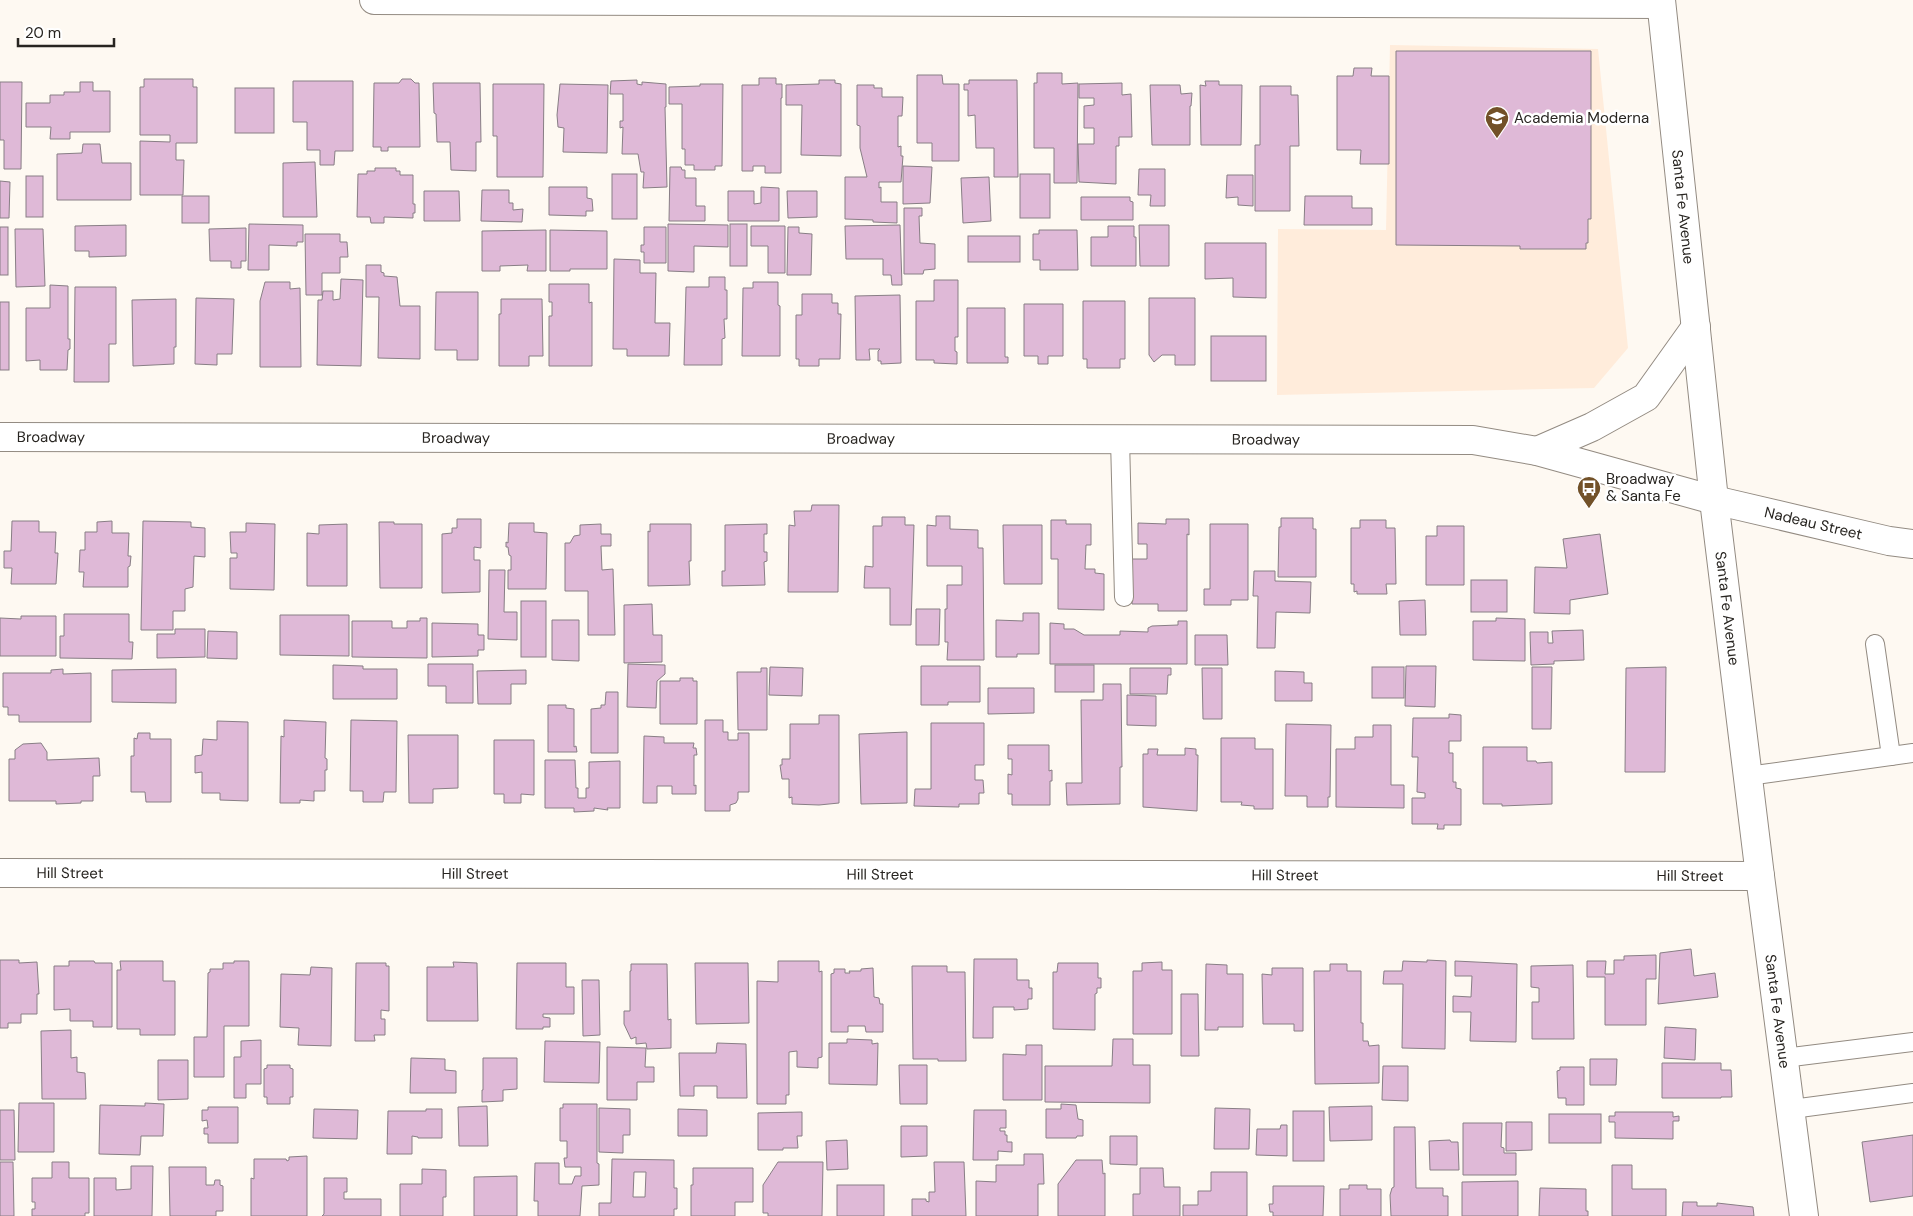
<svg xmlns="http://www.w3.org/2000/svg" width="1913" height="1216" viewBox="0 0 1913 1216" font-family="'DM Sans',sans-serif">
<rect width="100%" height="100%" fill="#fef9f2"/>
<path fill="#ffecdb" d="M 1390,45 L 1598,49 L 1628,348 L 1594,388 L 1277,395 L 1278,229 L 1386,230 Z"/>
<g fill="#dfb9d7" stroke="#887e85" fill-rule="evenodd">
<path d="M 1396,51 L 1591,51 L 1591,219 L 1588,219 L 1588,243 L 1586,243 L 1586,249 L 1520,249 L 1520,246 L 1396,245 Z"/>
<path d="M 1354,68 L 1372,68 L 1371,76 L 1389,76 L 1389,164 L 1360,164 L 1361,150 L 1337,150 L 1337,76 L 1353,76 Z"/>
<path d="M 1037,73 L 1062,73 L 1062,84 L 1078,83 L 1077,183 L 1054,183 L 1054,148 L 1034,148 L 1034,83 L 1037,83 Z"/>
<path d="M 917,75 L 942,75 L 943,84 L 959,84 L 959,161 L 932,161 L 932,143 L 917,143 Z"/>
<path d="M 759,78 L 776,78 L 776,84 L 782,84 L 782,98 L 781,98 L 781,173 L 765,173 L 765,166 L 753,166 L 753,171 L 742,171 L 742,85 L 759,85 Z"/>
<path d="M 144,79 L 193,79 L 193,87 L 197,87 L 197,143 L 176,143 L 176,160 L 184,160 L 183,195 L 140,195 L 140,141 L 170,142 L 170,135 L 140,135 L 140,87 L 144,87 Z"/>
<path d="M 402,79 L 411,79 L 415,83 L 419,83 L 420,147 L 388,147 L 388,151 L 381,151 L 381,147 L 373,147 L 374,83 L 399,83 Z"/>
<path d="M 637,80 L 637,84 L 642,85 L 642,82 L 666,84 L 666,107 L 665,107 L 667,187 L 643,188 L 644,172 L 641,172 L 638,154 L 622,154 L 623,127 L 620,128 L 620,121 L 623,121 L 623,94 L 610,94 L 611,81 Z"/>
<path d="M 819,80 L 835,80 L 835,83 L 841,84 L 841,156 L 801,155 L 802,105 L 786,105 L 786,85 L 819,84 Z"/>
<path d="M 969,80 L 1017,80 L 1018,177 L 994,177 L 994,148 L 976,148 L 975,115 L 968,116 L 968,90 L 964,90 L 964,84 L 969,84 Z"/>
<path d="M 293,81 L 353,81 L 353,151 L 335,151 L 334,165 L 320,165 L 320,150 L 307,150 L 307,122 L 293,122 Z"/>
<path d="M 1205,81 L 1219,81 L 1219,85 L 1242,85 L 1241,145 L 1201,145 L 1200,85 L 1206,86 Z"/>
<path d="M 0,82 L 22,82 L 21,169 L 4,169 L 4,140 L 0,140 Z"/>
<path d="M 80,82 L 93,82 L 93,91 L 110,91 L 110,132 L 70,132 L 70,139 L 50,139 L 51,127 L 26,127 L 26,103 L 50,103 L 50,95 L 64,95 L 64,92 L 80,92 Z"/>
<path d="M 433,83 L 480,83 L 481,142 L 476,142 L 476,171 L 451,170 L 450,142 L 437,142 L 436,114 L 434,113 Z"/>
<path d="M 1122,83 L 1122,95 L 1131,94 L 1132,137 L 1119,137 L 1119,146 L 1116,146 L 1116,184 L 1079,182 L 1078,144 L 1094,144 L 1094,128 L 1084,128 L 1084,106 L 1094,105 L 1094,98 L 1079,98 L 1079,84 Z"/>
<path d="M 493,84 L 544,84 L 543,177 L 497,177 L 497,136 L 493,136 Z"/>
<path d="M 560,84 L 608,85 L 607,153 L 563,152 L 564,128 L 558,127 L 557,115 Z"/>
<path d="M 700,84 L 723,84 L 722,166 L 715,166 L 715,170 L 694,170 L 694,165 L 685,165 L 685,149 L 682,149 L 682,104 L 669,104 L 669,87 L 700,86 Z"/>
<path d="M 857,85 L 874,85 L 874,88 L 882,88 L 882,97 L 903,97 L 902,116 L 898,116 L 898,147 L 901,146 L 901,156 L 903,156 L 901,182 L 879,182 L 879,188 L 881,187 L 881,202 L 897,202 L 897,223 L 873,222 L 873,220 L 845,219 L 845,177 L 867,177 L 860,148 L 860,126 L 857,125 Z"/>
<path d="M 1150,85 L 1180,85 L 1181,94 L 1192,93 L 1191,106 L 1190,106 L 1190,145 L 1152,145 Z"/>
<path d="M 1260,86 L 1291,86 L 1291,95 L 1298,95 L 1299,146 L 1290,146 L 1290,211 L 1255,211 L 1255,145 L 1260,145 Z"/>
<rect x="235" y="88" width="39" height="45"/>
<path d="M 83,144 L 100,144 L 102,163 L 131,163 L 131,200 L 57,200 L 57,154 L 82,153 Z"/>
<path d="M 315,162 L 317,217 L 283,217 L 283,163 Z"/>
<path d="M 903,166 L 932,167 L 930,203 L 903,204 Z"/>
<path d="M 670,167 L 681,167 L 682,170 L 685,170 L 685,178 L 696,178 L 696,206 L 705,206 L 705,221 L 669,221 Z"/>
<path d="M 375,168 L 396,168 L 396,171 L 400,171 L 400,175 L 413,175 L 413,204 L 415,204 L 415,213 L 413,213 L 413,218 L 384,217 L 384,223 L 371,223 L 370,217 L 357,217 L 358,174 L 367,174 L 367,171 L 375,171 Z"/>
<path d="M 1139,169 L 1165,169 L 1165,206 L 1150,206 L 1151,195 L 1138,195 Z"/>
<rect x="612" y="174" width="25" height="45"/>
<rect x="1020" y="174" width="30" height="44"/>
<path d="M 1227,175 L 1253,175 L 1253,206 L 1238,205 L 1238,197 L 1226,198 Z"/>
<rect x="26" y="176" width="17" height="41"/>
<path d="M 989,177 L 991,221 L 963,223 L 961,178 Z"/>
<path d="M 0,181 L 10,182 L 9,218 L 0,218 Z"/>
<path d="M 549,187 L 587,187 L 587,198 L 592,199 L 593,211 L 586,211 L 586,216 L 549,215 Z"/>
<path d="M 761,187 L 779,188 L 779,221 L 728,221 L 728,191 L 754,191 L 754,204 L 761,203 Z"/>
<path d="M 482,190 L 509,190 L 509,203 L 513,203 L 513,210 L 523,209 L 522,222 L 481,221 Z"/>
<path d="M 424,191 L 459,191 L 460,221 L 424,221 Z"/>
<path d="M 787,191 L 817,191 L 817,217 L 788,218 Z"/>
<rect x="182" y="196" width="27" height="27"/>
<path d="M 1305,196 L 1352,196 L 1352,208 L 1372,208 L 1372,225 L 1304,225 Z"/>
<path d="M 1081,197 L 1130,197 L 1130,201 L 1133,202 L 1133,220 L 1081,220 Z"/>
<path d="M 904,208 L 922,208 L 922,216 L 919,216 L 920,243 L 935,244 L 935,269 L 924,270 L 923,274 L 904,274 Z"/>
<path d="M 249,224 L 303,225 L 303,242 L 297,242 L 297,246 L 269,245 L 269,270 L 248,270 Z"/>
<path d="M 668,224 L 728,225 L 728,247 L 694,246 L 694,272 L 668,271 Z"/>
<rect x="730" y="224" width="17" height="42"/>
<path d="M 126,225 L 126,256 L 89,257 L 89,251 L 75,251 L 75,226 Z"/>
<path d="M 900,225 L 902,285 L 892,285 L 891,275 L 883,275 L 883,259 L 846,259 L 845,226 Z"/>
<path d="M 1139,225 L 1169,225 L 1169,266 L 1140,266 Z"/>
<path d="M 751,226 L 785,226 L 785,273 L 768,273 L 768,246 L 751,246 Z"/>
<path d="M 1108,226 L 1134,226 L 1134,237 L 1136,237 L 1136,266 L 1091,266 L 1091,237 L 1108,237 Z"/>
<rect x="0" y="227" width="8" height="48"/>
<path d="M 644,227 L 666,227 L 666,263 L 644,263 L 644,252 L 641,252 L 641,245 L 644,245 Z"/>
<path d="M 788,227 L 799,227 L 799,233 L 812,234 L 811,275 L 787,275 Z"/>
<path d="M 246,228 L 246,261 L 241,261 L 241,268 L 231,268 L 231,261 L 210,261 L 209,229 Z"/>
<path d="M 15,229 L 43,229 L 45,286 L 16,287 Z"/>
<path d="M 546,230 L 546,271 L 527,271 L 528,265 L 500,266 L 500,271 L 482,271 L 482,231 Z"/>
<path d="M 550,230 L 607,231 L 607,269 L 570,269 L 570,271 L 550,271 Z"/>
<path d="M 1039,230 L 1077,230 L 1078,270 L 1040,270 L 1040,260 L 1033,260 L 1033,234 L 1039,234 Z"/>
<path d="M 305,234 L 340,234 L 340,242 L 347,242 L 348,257 L 340,257 L 340,273 L 322,273 L 322,295 L 306,295 Z"/>
<rect x="968" y="236" width="52" height="26"/>
<path d="M 1205,243 L 1266,243 L 1266,298 L 1233,297 L 1233,278 L 1205,279 Z"/>
<path d="M 614,259 L 640,260 L 640,273 L 656,273 L 655,323 L 670,323 L 669,356 L 627,356 L 627,349 L 613,349 Z"/>
<path d="M 366,265 L 381,265 L 381,272 L 384,273 L 384,276 L 397,277 L 400,306 L 420,306 L 420,359 L 378,358 L 379,297 L 366,297 Z"/>
<path d="M 709,277 L 725,277 L 725,290 L 727,290 L 727,319 L 724,319 L 725,338 L 722,339 L 722,365 L 684,365 L 686,287 L 709,287 Z"/>
<path d="M 341,279 L 363,280 L 361,366 L 317,365 L 318,300 L 322,300 L 323,291 L 333,291 L 333,300 L 340,299 Z"/>
<path d="M 934,280 L 958,280 L 958,337 L 955,337 L 955,351 L 957,352 L 957,364 L 934,363 L 934,360 L 916,360 L 916,301 L 934,301 Z"/>
<path d="M 265,282 L 290,282 L 290,289 L 300,288 L 301,367 L 260,367 L 260,301 Z"/>
<path d="M 753,282 L 778,282 L 778,305 L 780,306 L 780,356 L 742,356 L 743,288 L 753,288 Z"/>
<path d="M 549,284 L 589,284 L 589,303 L 592,302 L 592,366 L 549,366 L 549,316 L 552,316 L 552,302 L 549,302 Z"/>
<path d="M 50,285 L 68,286 L 68,339 L 70,339 L 70,349 L 68,350 L 67,370 L 40,370 L 40,360 L 26,361 L 26,308 L 50,308 Z"/>
<path d="M 75,287 L 116,287 L 116,344 L 109,344 L 109,382 L 74,382 Z"/>
<path d="M 436,292 L 478,292 L 478,360 L 457,360 L 457,350 L 435,350 Z"/>
<path d="M 802,294 L 832,294 L 832,303 L 838,303 L 838,314 L 841,314 L 840,359 L 819,359 L 819,366 L 799,366 L 799,359 L 796,359 L 796,315 L 802,315 Z"/>
<path d="M 900,295 L 901,363 L 881,364 L 881,361 L 878,361 L 878,351 L 880,349 L 869,349 L 870,360 L 856,360 L 855,296 Z"/>
<path d="M 196,298 L 234,299 L 232,354 L 217,354 L 217,365 L 195,364 Z"/>
<path d="M 1149,298 L 1195,298 L 1195,365 L 1175,365 L 1175,355 L 1162,355 L 1154,362 L 1149,355 Z"/>
<path d="M 176,299 L 176,347 L 174,347 L 174,364 L 133,366 L 132,300 Z"/>
<path d="M 501,299 L 542,299 L 543,356 L 529,356 L 529,366 L 499,366 L 499,314 L 501,314 Z"/>
<path d="M 1083,301 L 1125,301 L 1125,359 L 1120,359 L 1120,368 L 1087,368 L 1087,359 L 1083,359 Z"/>
<rect x="0" y="302" width="9" height="68"/>
<path d="M 1024,304 L 1063,304 L 1063,356 L 1048,356 L 1048,364 L 1038,364 L 1038,356 L 1024,356 Z"/>
<path d="M 967,308 L 1005,308 L 1005,357 L 1008,357 L 1008,363 L 967,363 Z"/>
<rect x="1211" y="336" width="55" height="45"/>
<path d="M 812,505 L 839,505 L 838,592 L 788,592 L 789,525 L 795,526 L 794,511 L 811,511 Z"/>
<path d="M 936,516 L 950,516 L 950,529 L 978,530 L 978,548 L 983,548 L 984,660 L 947,660 L 948,642 L 945,642 L 945,609 L 947,609 L 947,585 L 962,585 L 962,566 L 927,566 L 927,525 L 936,526 Z"/>
<path d="M 882,517 L 905,517 L 905,525 L 914,525 L 911,625 L 890,625 L 890,588 L 864,588 L 865,566 L 873,567 L 873,526 L 882,526 Z"/>
<path d="M 1281,518 L 1313,518 L 1313,529 L 1316,529 L 1316,577 L 1278,577 L 1279,527 L 1281,527 Z"/>
<path d="M 457,519 L 481,519 L 481,548 L 474,547 L 474,560 L 480,560 L 480,592 L 442,593 L 442,534 L 452,533 L 452,528 L 457,528 Z"/>
<path d="M 1166,519 L 1189,519 L 1189,535 L 1187,534 L 1187,611 L 1158,611 L 1158,604 L 1132,604 L 1132,559 L 1147,559 L 1147,544 L 1138,544 L 1138,523 L 1166,524 Z"/>
<path d="M 1051,520 L 1066,520 L 1066,524 L 1091,524 L 1091,545 L 1086,545 L 1085,569 L 1095,569 L 1095,573 L 1104,574 L 1104,610 L 1058,609 L 1058,559 L 1051,559 Z"/>
<path d="M 1360,520 L 1386,520 L 1386,528 L 1395,528 L 1396,584 L 1386,584 L 1387,594 L 1357,594 L 1357,591 L 1354,592 L 1354,584 L 1351,584 L 1351,528 L 1360,528 Z"/>
<path d="M 12,521 L 39,521 L 39,532 L 56,532 L 55,553 L 58,553 L 56,584 L 11,584 L 12,568 L 4,568 L 4,551 L 11,551 Z"/>
<path d="M 112,521 L 112,533 L 129,533 L 128,556 L 131,556 L 130,566 L 128,567 L 128,587 L 83,587 L 84,572 L 79,572 L 80,550 L 85,550 L 85,532 L 97,532 L 97,522 Z"/>
<path d="M 143,521 L 191,522 L 191,527 L 205,528 L 205,557 L 194,556 L 193,587 L 185,589 L 185,611 L 173,611 L 173,630 L 141,630 Z"/>
<path d="M 379,522 L 394,522 L 394,524 L 422,524 L 422,588 L 380,588 Z"/>
<path d="M 246,523 L 275,524 L 274,590 L 230,589 L 230,558 L 237,558 L 237,553 L 231,553 L 230,532 L 246,532 Z"/>
<path d="M 509,523 L 534,523 L 534,532 L 547,533 L 546,589 L 508,589 L 508,570 L 511,570 L 511,556 L 509,555 L 508,547 L 506,547 L 506,542 L 508,543 Z"/>
<path d="M 347,524 L 347,586 L 307,586 L 307,533 L 319,534 L 319,525 Z"/>
<path d="M 601,524 L 601,534 L 611,534 L 611,546 L 601,546 L 602,570 L 613,569 L 615,635 L 588,635 L 588,591 L 565,591 L 565,543 L 570,543 L 574,536 L 580,535 L 580,525 Z"/>
<path d="M 650,524 L 691,524 L 691,561 L 689,561 L 690,585 L 648,586 L 648,531 L 650,532 Z"/>
<path d="M 767,524 L 767,534 L 764,534 L 764,552 L 767,552 L 767,561 L 764,562 L 765,585 L 722,586 L 722,571 L 725,571 L 725,525 Z"/>
<path d="M 1210,524 L 1248,524 L 1248,600 L 1231,600 L 1231,605 L 1204,605 L 1204,589 L 1210,589 Z"/>
<path d="M 1003,525 L 1042,525 L 1042,584 L 1004,584 Z"/>
<path d="M 1437,526 L 1464,526 L 1464,585 L 1426,585 L 1426,536 L 1437,536 Z"/>
<path d="M 1600,534 L 1608,594 L 1570,600 L 1570,614 L 1534,613 L 1535,567 L 1567,568 L 1563,539 Z"/>
<path d="M 489,570 L 505,570 L 504,612 L 517,612 L 517,640 L 488,639 Z"/>
<path d="M 1254,571 L 1275,571 L 1275,581 L 1311,582 L 1310,613 L 1276,612 L 1275,648 L 1257,648 L 1258,596 L 1253,596 Z"/>
<rect x="1471" y="580" width="36" height="32"/>
<path d="M 1425,600 L 1426,635 L 1400,635 L 1399,601 Z"/>
<rect x="521" y="601" width="25" height="56"/>
<path d="M 652,604 L 653,635 L 662,635 L 662,662 L 624,663 L 624,605 Z"/>
<path d="M 916,609 L 940,609 L 939,645 L 916,645 Z"/>
<path d="M 1023,613 L 1039,613 L 1039,654 L 1017,654 L 1017,657 L 996,657 L 996,620 L 1023,621 Z"/>
<path d="M 64,614 L 129,614 L 129,642 L 133,642 L 132,659 L 60,658 L 60,636 L 64,636 Z"/>
<path d="M 280,615 L 349,615 L 349,656 L 280,655 Z"/>
<path d="M 21,616 L 56,616 L 56,656 L 0,656 L 0,618 L 21,619 Z"/>
<path d="M 420,618 L 427,618 L 427,658 L 352,657 L 352,621 L 392,621 L 392,628 L 407,628 L 407,621 L 420,621 Z"/>
<path d="M 1496,618 L 1525,619 L 1525,661 L 1473,660 L 1473,621 L 1496,621 Z"/>
<path d="M 552,620 L 579,620 L 579,661 L 552,660 Z"/>
<path d="M 1178,621 L 1187,621 L 1187,664 L 1050,664 L 1050,623 L 1064,624 L 1064,629 L 1074,629 L 1084,635 L 1120,635 L 1120,631 L 1148,632 L 1148,628 L 1152,626 L 1178,625 Z"/>
<path d="M 432,623 L 478,624 L 478,635 L 484,635 L 484,650 L 478,650 L 478,656 L 432,657 Z"/>
<path d="M 175,629 L 205,629 L 205,657 L 157,658 L 157,634 L 175,634 Z"/>
<path d="M 1583,630 L 1584,660 L 1554,661 L 1554,664 L 1531,665 L 1530,632 L 1548,632 L 1548,643 L 1553,643 L 1552,631 Z"/>
<path d="M 208,631 L 237,632 L 237,659 L 207,658 Z"/>
<path d="M 1195,635 L 1227,635 L 1228,665 L 1195,665 Z"/>
<path d="M 428,664 L 473,664 L 473,703 L 446,703 L 446,686 L 428,686 Z"/>
<path d="M 628,664 L 665,665 L 665,674 L 657,681 L 656,708 L 627,707 Z"/>
<path d="M 333,665 L 363,666 L 363,669 L 397,669 L 397,699 L 333,699 Z"/>
<rect x="1055" y="665" width="39" height="27"/>
<path d="M 921,666 L 980,666 L 980,702 L 948,702 L 948,705 L 921,705 Z"/>
<path d="M 1406,666 L 1436,666 L 1435,707 L 1405,706 Z"/>
<path d="M 770,667 L 803,668 L 802,696 L 769,695 Z"/>
<rect x="1372" y="667" width="32" height="31"/>
<path d="M 1532,667 L 1552,667 L 1551,729 L 1532,729 Z"/>
<path d="M 1666,667 L 1665,772 L 1625,772 L 1626,668 Z"/>
<path d="M 761,668 L 767,668 L 767,730 L 738,730 L 737,672 L 761,672 Z"/>
<path d="M 1130,668 L 1171,668 L 1171,675 L 1168,675 L 1167,694 L 1130,694 Z"/>
<path d="M 1202,668 L 1222,668 L 1222,719 L 1203,719 Z"/>
<path d="M 63,669 L 63,674 L 91,673 L 91,722 L 19,722 L 19,715 L 8,715 L 8,707 L 3,707 L 3,673 L 51,673 L 51,670 Z"/>
<path d="M 176,669 L 176,703 L 112,702 L 112,670 Z"/>
<path d="M 526,670 L 526,684 L 511,684 L 511,704 L 478,704 L 477,671 Z"/>
<path d="M 1275,671 L 1304,672 L 1304,683 L 1312,683 L 1312,701 L 1275,701 Z"/>
<path d="M 680,678 L 693,678 L 693,681 L 697,681 L 697,724 L 660,724 L 660,681 L 680,681 Z"/>
<path d="M 1103,684 L 1121,684 L 1122,767 L 1120,767 L 1120,804 L 1067,805 L 1066,783 L 1082,783 L 1081,700 L 1103,700 Z"/>
<path d="M 988,688 L 1034,688 L 1034,713 L 988,714 Z"/>
<path d="M 606,692 L 618,692 L 618,753 L 591,753 L 591,709 L 601,708 L 601,705 L 605,705 Z"/>
<path d="M 1127,695 L 1156,696 L 1156,726 L 1127,725 Z"/>
<path d="M 548,705 L 566,705 L 566,708 L 574,709 L 574,747 L 576,746 L 577,752 L 548,752 Z"/>
<path d="M 1449,714 L 1461,715 L 1461,741 L 1449,741 L 1449,753 L 1453,753 L 1453,782 L 1456,782 L 1456,788 L 1461,789 L 1461,825 L 1444,825 L 1444,829 L 1437,829 L 1438,824 L 1412,824 L 1412,798 L 1425,798 L 1425,793 L 1417,792 L 1418,757 L 1412,757 L 1413,718 L 1449,718 Z"/>
<path d="M 819,715 L 839,715 L 839,803 L 819,805 L 792,804 L 792,797 L 789,798 L 789,779 L 782,779 L 780,765 L 782,765 L 782,759 L 790,759 L 790,724 L 819,724 Z"/>
<path d="M 284,720 L 326,722 L 325,758 L 327,759 L 327,770 L 325,770 L 325,791 L 314,791 L 314,801 L 300,800 L 300,803 L 280,803 L 281,736 L 284,737 Z"/>
<path d="M 351,720 L 397,721 L 396,792 L 384,792 L 383,802 L 363,802 L 363,791 L 350,791 Z"/>
<path d="M 705,720 L 723,720 L 723,732 L 728,732 L 728,740 L 738,740 L 738,733 L 749,733 L 749,792 L 738,792 L 738,799 L 736,803 L 730,805 L 730,811 L 705,811 Z"/>
<path d="M 217,721 L 248,722 L 248,801 L 220,800 L 220,793 L 202,793 L 202,772 L 195,773 L 195,756 L 202,755 L 203,739 L 217,740 Z"/>
<path d="M 931,723 L 984,723 L 984,765 L 975,765 L 975,780 L 983,780 L 984,793 L 979,793 L 979,804 L 959,804 L 959,807 L 914,806 L 915,789 L 931,789 Z"/>
<path d="M 1286,724 L 1331,725 L 1330,797 L 1328,797 L 1328,807 L 1307,807 L 1307,796 L 1285,796 Z"/>
<path d="M 1373,725 L 1391,725 L 1391,785 L 1404,785 L 1404,808 L 1336,807 L 1336,749 L 1355,749 L 1355,737 L 1373,737 Z"/>
<path d="M 907,732 L 907,803 L 861,804 L 859,734 Z"/>
<path d="M 138,733 L 150,733 L 150,739 L 171,739 L 171,802 L 146,802 L 145,792 L 131,792 L 131,756 L 134,756 L 134,738 L 137,739 Z"/>
<path d="M 408,735 L 458,735 L 458,788 L 433,789 L 433,803 L 409,803 Z"/>
<path d="M 644,736 L 664,737 L 664,743 L 694,743 L 693,748 L 696,748 L 697,755 L 694,755 L 694,786 L 696,785 L 696,794 L 672,794 L 672,786 L 657,786 L 657,803 L 643,803 Z"/>
<path d="M 1221,738 L 1255,738 L 1255,749 L 1273,749 L 1273,809 L 1254,809 L 1254,806 L 1241,805 L 1242,802 L 1221,802 Z"/>
<path d="M 494,740 L 534,740 L 534,795 L 521,794 L 521,803 L 504,803 L 504,794 L 494,794 Z"/>
<path d="M 41,743 L 47,752 L 47,760 L 99,758 L 100,776 L 93,776 L 93,801 L 81,801 L 81,803 L 56,804 L 56,801 L 9,801 L 9,759 L 15,759 L 15,750 L 23,744 Z"/>
<path d="M 1008,745 L 1049,745 L 1049,771 L 1052,770 L 1052,781 L 1050,781 L 1050,805 L 1012,805 L 1012,794 L 1008,794 L 1008,774 L 1012,775 L 1012,759 L 1008,759 Z"/>
<path d="M 1483,747 L 1527,747 L 1527,761 L 1536,761 L 1537,763 L 1552,762 L 1552,804 L 1502,806 L 1502,804 L 1483,804 Z"/>
<path d="M 1185,748 L 1196,749 L 1196,755 L 1198,755 L 1197,811 L 1143,807 L 1143,754 L 1148,754 L 1148,749 L 1158,749 L 1157,755 L 1185,755 Z"/>
<path d="M 545,760 L 575,760 L 576,788 L 578,788 L 578,798 L 586,798 L 586,788 L 589,788 L 589,762 L 620,761 L 620,808 L 607,808 L 608,810 L 594,808 L 594,811 L 574,812 L 574,808 L 545,808 Z"/>
<path d="M 1691,949 L 1694,976 L 1715,973 L 1718,997 L 1658,1004 L 1660,953 Z"/>
<path d="M 1656,955 L 1656,979 L 1646,979 L 1646,1025 L 1605,1025 L 1605,977 L 1587,977 L 1587,961 L 1606,961 L 1605,974 L 1614,974 L 1614,960 L 1624,960 L 1624,956 Z"/>
<path d="M 974,959 L 1017,959 L 1017,980 L 1029,980 L 1029,988 L 1032,988 L 1032,999 L 1028,999 L 1028,1009 L 1014,1010 L 1014,1007 L 993,1007 L 993,1038 L 973,1038 Z"/>
<path d="M 0,960 L 19,960 L 19,963 L 37,962 L 39,994 L 37,994 L 37,1014 L 21,1014 L 21,1023 L 8,1023 L 8,1028 L 0,1028 Z"/>
<path d="M 1427,960 L 1446,961 L 1445,1049 L 1402,1048 L 1403,984 L 1383,984 L 1384,971 L 1402,971 L 1403,961 L 1427,962 Z"/>
<path d="M 69,961 L 94,961 L 95,963 L 112,963 L 112,1027 L 93,1027 L 93,1021 L 70,1021 L 70,1009 L 54,1010 L 54,966 L 69,966 Z"/>
<path d="M 120,961 L 163,961 L 163,981 L 175,981 L 175,1035 L 140,1035 L 140,1029 L 117,1029 L 117,970 L 121,970 Z"/>
<path d="M 234,961 L 249,961 L 249,1026 L 224,1026 L 224,1077 L 194,1077 L 194,1037 L 207,1037 L 208,973 L 210,972 L 210,969 L 223,969 L 223,963 L 234,963 Z"/>
<path d="M 778,961 L 819,961 L 819,972 L 822,971 L 822,1057 L 818,1058 L 818,1068 L 797,1067 L 797,1051 L 789,1052 L 789,1095 L 786,1095 L 786,1104 L 757,1104 L 757,981 L 778,982 Z"/>
<path d="M 1455,961 L 1517,964 L 1516,1042 L 1470,1041 L 1471,1012 L 1453,1012 L 1453,996 L 1471,997 L 1472,976 L 1455,976 Z"/>
<path d="M 453,962 L 477,963 L 478,1021 L 427,1021 L 427,967 L 454,967 Z"/>
<path d="M 1162,962 L 1162,970 L 1172,970 L 1172,1034 L 1133,1034 L 1133,971 L 1142,971 L 1142,963 Z"/>
<path d="M 356,963 L 386,963 L 386,966 L 389,966 L 389,1011 L 381,1010 L 381,1019 L 385,1019 L 385,1035 L 374,1035 L 375,1041 L 355,1041 Z"/>
<path d="M 517,963 L 566,963 L 566,987 L 574,987 L 574,1014 L 543,1014 L 543,1017 L 550,1018 L 550,1027 L 543,1027 L 543,1029 L 516,1029 Z"/>
<path d="M 695,963 L 748,963 L 749,1023 L 696,1024 Z"/>
<path d="M 1058,963 L 1098,963 L 1098,978 L 1101,978 L 1101,988 L 1097,988 L 1097,993 L 1095,994 L 1095,1030 L 1053,1029 L 1053,972 L 1057,972 Z"/>
<path d="M 631,964 L 667,964 L 668,1020 L 671,1019 L 671,1048 L 647,1049 L 646,1043 L 636,1044 L 636,1037 L 631,1039 L 624,1024 L 624,1011 L 630,1011 L 630,971 L 631,971 Z"/>
<path d="M 1206,964 L 1227,965 L 1227,974 L 1243,974 L 1243,1027 L 1218,1027 L 1218,1030 L 1205,1030 Z"/>
<path d="M 1330,964 L 1347,964 L 1347,971 L 1361,971 L 1361,1023 L 1363,1023 L 1363,1041 L 1368,1041 L 1369,1046 L 1379,1045 L 1379,1083 L 1315,1084 L 1314,971 L 1330,971 Z"/>
<path d="M 1573,965 L 1574,1039 L 1532,1039 L 1532,1002 L 1539,1002 L 1539,988 L 1531,987 L 1531,966 Z"/>
<path d="M 912,966 L 947,966 L 947,972 L 965,972 L 966,1061 L 938,1061 L 938,1059 L 913,1059 Z"/>
<path d="M 311,967 L 332,968 L 331,1046 L 298,1045 L 299,1028 L 280,1027 L 281,974 L 310,975 Z"/>
<path d="M 873,968 L 874,997 L 879,998 L 880,1004 L 883,1004 L 883,1032 L 866,1032 L 865,1026 L 848,1026 L 848,1032 L 831,1032 L 831,974 L 834,973 L 834,969 L 845,969 L 845,973 L 850,973 L 849,971 L 861,971 L 861,969 Z"/>
<path d="M 1272,968 L 1303,968 L 1303,1031 L 1294,1031 L 1294,1024 L 1263,1024 L 1262,974 L 1272,975 Z"/>
<path d="M 582,980 L 599,980 L 600,1035 L 583,1036 Z"/>
<path d="M 1181,994 L 1198,994 L 1199,1056 L 1181,1056 Z"/>
<path d="M 1665,1027 L 1696,1029 L 1695,1060 L 1664,1058 Z"/>
<path d="M 71,1030 L 71,1058 L 77,1057 L 77,1072 L 85,1073 L 86,1099 L 42,1099 L 41,1031 Z"/>
<path d="M 847,1039 L 872,1040 L 872,1044 L 878,1043 L 877,1085 L 829,1084 L 829,1043 L 847,1043 Z"/>
<path d="M 1113,1039 L 1133,1039 L 1133,1065 L 1150,1065 L 1150,1103 L 1045,1102 L 1045,1066 L 1112,1066 Z"/>
<path d="M 261,1040 L 261,1084 L 246,1084 L 246,1098 L 234,1098 L 234,1057 L 241,1057 L 241,1041 Z"/>
<path d="M 545,1041 L 600,1042 L 599,1083 L 544,1082 Z"/>
<path d="M 717,1043 L 746,1044 L 747,1098 L 717,1098 L 717,1086 L 694,1086 L 694,1096 L 680,1096 L 679,1053 L 716,1053 Z"/>
<path d="M 1026,1045 L 1042,1045 L 1042,1100 L 1003,1100 L 1003,1054 L 1026,1055 Z"/>
<path d="M 607,1047 L 646,1048 L 645,1067 L 654,1067 L 654,1082 L 637,1082 L 637,1100 L 607,1100 Z"/>
<path d="M 411,1058 L 445,1059 L 445,1070 L 456,1071 L 456,1093 L 410,1093 Z"/>
<path d="M 483,1058 L 517,1058 L 517,1089 L 503,1090 L 503,1101 L 482,1102 L 482,1090 L 483,1090 Z"/>
<path d="M 1590,1059 L 1617,1059 L 1616,1085 L 1590,1085 Z"/>
<path d="M 158,1060 L 188,1060 L 188,1099 L 158,1100 Z"/>
<path d="M 1662,1063 L 1721,1063 L 1721,1070 L 1731,1070 L 1732,1097 L 1721,1097 L 1721,1098 L 1662,1098 Z"/>
<path d="M 267,1065 L 290,1065 L 290,1068 L 293,1069 L 293,1097 L 290,1097 L 290,1104 L 267,1104 L 267,1097 L 264,1097 L 264,1069 L 267,1068 Z"/>
<path d="M 899,1065 L 927,1065 L 927,1104 L 900,1104 Z"/>
<path d="M 1383,1066 L 1408,1066 L 1408,1101 L 1382,1100 Z"/>
<path d="M 1560,1067 L 1584,1067 L 1584,1105 L 1566,1105 L 1566,1098 L 1558,1098 L 1557,1071 L 1560,1070 Z"/>
<path d="M 19,1103 L 54,1103 L 54,1152 L 18,1152 Z"/>
<path d="M 145,1103 L 164,1104 L 163,1136 L 141,1136 L 140,1155 L 99,1154 L 100,1105 L 145,1106 Z"/>
<path d="M 563,1104 L 597,1104 L 597,1163 L 599,1164 L 599,1185 L 582,1186 L 580,1216 L 538,1216 L 538,1201 L 534,1201 L 535,1163 L 559,1163 L 559,1184 L 572,1184 L 575,1176 L 581,1176 L 581,1167 L 565,1167 L 564,1158 L 567,1158 L 567,1141 L 560,1141 L 560,1108 L 563,1108 Z"/>
<path d="M 1061,1104 L 1076,1105 L 1078,1119 L 1083,1120 L 1083,1136 L 1077,1136 L 1076,1138 L 1046,1138 L 1046,1109 L 1061,1109 Z"/>
<path d="M 487,1106 L 488,1146 L 459,1146 L 458,1107 Z"/>
<path d="M 1372,1106 L 1372,1140 L 1330,1141 L 1329,1107 Z"/>
<path d="M 208,1107 L 238,1107 L 238,1143 L 208,1143 L 208,1134 L 204,1134 L 204,1128 L 208,1128 L 207,1120 L 202,1121 L 202,1110 L 208,1110 Z"/>
<path d="M 599,1108 L 630,1109 L 630,1135 L 623,1135 L 623,1153 L 599,1152 Z"/>
<path d="M 1215,1108 L 1250,1109 L 1249,1149 L 1214,1149 Z"/>
<path d="M 314,1109 L 358,1110 L 357,1139 L 313,1138 Z"/>
<path d="M 426,1109 L 442,1109 L 442,1138 L 418,1138 L 418,1137 L 412,1136 L 412,1154 L 387,1154 L 388,1111 L 426,1111 Z"/>
<path d="M 678,1109 L 707,1110 L 707,1136 L 678,1136 Z"/>
<path d="M 0,1110 L 14,1110 L 15,1160 L 0,1160 Z"/>
<path d="M 974,1110 L 1006,1110 L 1006,1128 L 1000,1128 L 1000,1131 L 1005,1131 L 1005,1135 L 1007,1135 L 1007,1142 L 1012,1142 L 1012,1152 L 998,1151 L 998,1160 L 973,1160 Z"/>
<rect x="1293" y="1111" width="31" height="50"/>
<path d="M 802,1112 L 802,1136 L 797,1136 L 798,1148 L 783,1148 L 783,1150 L 758,1150 L 758,1113 Z"/>
<path d="M 1615,1112 L 1673,1112 L 1673,1117 L 1679,1116 L 1679,1121 L 1673,1121 L 1673,1139 L 1615,1138 L 1615,1122 L 1609,1122 L 1609,1116 L 1615,1116 Z"/>
<rect x="1549" y="1114" width="52" height="29"/>
<path d="M 1506,1122 L 1532,1122 L 1532,1150 L 1506,1151 Z"/>
<path d="M 1463,1123 L 1502,1123 L 1501,1147 L 1504,1148 L 1504,1153 L 1516,1153 L 1516,1175 L 1463,1175 Z"/>
<path d="M 1281,1125 L 1287,1125 L 1287,1156 L 1256,1155 L 1257,1129 L 1280,1129 Z"/>
<path d="M 901,1126 L 927,1126 L 927,1156 L 901,1157 Z"/>
<path d="M 1394,1127 L 1415,1127 L 1416,1188 L 1443,1188 L 1443,1196 L 1448,1196 L 1448,1216 L 1391,1216 L 1390,1195 L 1392,1188 L 1394,1187 Z"/>
<path d="M 1913,1135 L 1913,1196 L 1870,1202 L 1862,1142 Z"/>
<path d="M 1110,1136 L 1137,1136 L 1137,1165 L 1110,1164 Z"/>
<path d="M 847,1140 L 848,1169 L 827,1170 L 826,1141 Z"/>
<path d="M 1450,1140 L 1451,1142 L 1458,1142 L 1459,1170 L 1430,1170 L 1429,1141 Z"/>
<path d="M 1024,1154 L 1043,1154 L 1044,1184 L 1038,1184 L 1038,1216 L 976,1216 L 976,1181 L 996,1182 L 996,1165 L 1024,1165 Z"/>
<path d="M 307,1156 L 307,1216 L 251,1216 L 251,1178 L 254,1179 L 254,1159 L 286,1159 L 287,1161 L 289,1160 L 289,1157 Z"/>
<path d="M 612,1159 L 674,1160 L 674,1188 L 677,1188 L 677,1209 L 674,1209 L 674,1216 L 599,1216 L 599,1203 L 611,1203 ZM 634,1172 L 646,1172 L 645,1197 L 633,1197 Z"/>
<path d="M 1076,1160 L 1102,1160 L 1103,1174 L 1105,1173 L 1105,1216 L 1058,1216 L 1058,1184 Z"/>
<path d="M 0,1162 L 13,1162 L 14,1216 L 0,1216 Z"/>
<path d="M 52,1162 L 69,1162 L 69,1178 L 89,1178 L 89,1213 L 85,1213 L 85,1216 L 32,1216 L 32,1209 L 35,1209 L 35,1202 L 32,1202 L 32,1178 L 52,1178 Z"/>
<path d="M 778,1162 L 823,1162 L 822,1216 L 768,1216 L 768,1213 L 763,1213 L 763,1185 Z"/>
<path d="M 934,1162 L 964,1162 L 966,1216 L 912,1216 L 912,1199 L 926,1199 L 926,1201 L 929,1202 L 929,1192 L 935,1192 Z"/>
<path d="M 1612,1165 L 1632,1165 L 1632,1189 L 1666,1189 L 1666,1216 L 1612,1216 Z"/>
<path d="M 131,1166 L 153,1166 L 152,1216 L 94,1216 L 94,1178 L 116,1178 L 116,1190 L 131,1189 Z"/>
<path d="M 169,1167 L 206,1167 L 206,1185 L 214,1185 L 215,1180 L 220,1180 L 220,1185 L 223,1186 L 223,1211 L 216,1211 L 216,1216 L 170,1216 Z"/>
<path d="M 693,1168 L 753,1168 L 753,1202 L 735,1202 L 735,1216 L 691,1216 L 691,1185 L 693,1185 Z"/>
<path d="M 1140,1168 L 1163,1168 L 1164,1187 L 1180,1187 L 1180,1216 L 1133,1216 L 1133,1194 L 1140,1194 Z"/>
<path d="M 422,1169 L 446,1170 L 446,1197 L 443,1197 L 443,1216 L 400,1216 L 400,1184 L 422,1184 Z"/>
<path d="M 1211,1172 L 1247,1172 L 1247,1216 L 1183,1216 L 1183,1205 L 1198,1205 L 1198,1191 L 1211,1191 Z"/>
<path d="M 517,1176 L 517,1216 L 474,1216 L 474,1177 Z"/>
<path d="M 324,1178 L 347,1178 L 347,1192 L 344,1192 L 344,1199 L 381,1199 L 381,1216 L 322,1216 L 324,1214 Z"/>
<path d="M 1518,1181 L 1518,1216 L 1462,1216 L 1462,1182 Z"/>
<rect x="837" y="1185" width="47" height="31"/>
<path d="M 1349,1185 L 1367,1185 L 1367,1189 L 1381,1189 L 1381,1216 L 1340,1216 L 1340,1189 L 1349,1189 Z"/>
<path d="M 1273,1186 L 1324,1186 L 1323,1216 L 1273,1216 L 1273,1212 L 1270,1212 L 1269,1204 L 1273,1204 Z"/>
<path d="M 1540,1188 L 1586,1189 L 1586,1211 L 1588,1211 L 1588,1216 L 1539,1216 Z"/>
<path d="M 1683,1202 L 1697,1202 L 1697,1206 L 1717,1206 L 1717,1203 L 1753,1207 L 1754,1216 L 1682,1216 Z"/>
</g>
<g fill="none" stroke-linecap="round" stroke-linejoin="round">
<g stroke="#938b82" stroke-width="20">
<g id="service">
<path d="M 1120,439 L 1124,597"/>
<path d="M 1875,644 L 1891,756"/>
<path d="M 1748,776 L 1913,753"/>
<path d="M 1784,1058 L 1913,1042"/>
<path d="M 1792,1109 L 1913,1093"/>
</g>
</g>
<g stroke="#938b82" stroke-width="30">
<g id="minor">
<path d="M 374,0 L 1661,4"/>
<path id="s1" d="M 0,873 L 1760,876"/>
</g>
</g>
<g stroke="#938b82" stroke-width="30">
<g id="tertiary">
<path id="s2" d="M 0,437 L 1473,440 L 1537,451 L 1714,500"/>
</g>
</g>
<g stroke="#938b82" stroke-width="30">
<g id="secondary">
<path id="s3" d="M 1661,0 L 1714,500 L 1760,876 L 1804,1216"/>
<path d="M 1537,451 L 1592,427 L 1646,397 L 1696,327"/>
<path id="s4" d="M 1714,500 L 1889,541 L 1913,544"/>
</g>
</g>
<use href="#service" stroke="#fff" stroke-width="18"/>
<use href="#minor" stroke="#fff" stroke-width="28"/>
<use href="#tertiary" stroke="#fff" stroke-width="28"/>
<use href="#secondary" stroke="#fff" stroke-width="28"/>
</g>
<defs>
<g id="school-pin" transform="scale(1.25)"><path d="M0 17L-7.5 6A9.5 9.5 0 1 1 7.5 6Z" fill="#725128" stroke="#fff"/><path d="M0-5L7-2L0 1L-7-2ZM-4 1L0 2.5L4 1V4Q0 6-4 4Z" fill="#fff"/></g>
<g id="bus-pin" transform="scale(1.25)"><path d="M0 17L-7.5 6A9.5 9.5 0 1 1 7.5 6Z" fill="#725128" stroke="#fff"/><path d="M-5-6H5V4H4V6H2V4H-2V6H-4V4H-5ZM-3.5-4V0h7V-4ZM-3.5 1.2v1.5H-2V1.2ZM2 1.2v1.5H3.5V1.2Z" fill="#fff"/></g>
</defs>
<g fill-rule="evenodd">
<use href="#school-pin" x="1497" y="118"/>
<use href="#bus-pin" x="1589" y="488"/>
</g>
<g text-anchor="middle" dominant-baseline="central" stroke-width="5" stroke-linejoin="round" paint-order="stroke">
<g font-size="15" fill="#282521" stroke="#fff" text-anchor="start">
<text x="1514" y="118">Academia Moderna</text>
<text x="1606" y="479">Broadway<tspan x="1606" dy="17">&amp; Santa Fe</tspan></text>
</g>
<g font-size="15" fill="#282521" stroke="#fff">
<text stroke="none"><textPath href="#s3" startOffset="208">Santa Fe Avenue</textPath></text>
<text stroke="none"><textPath href="#s2" startOffset="51">Broadway</textPath></text>
<text stroke="none"><textPath href="#s2" startOffset="456">Broadway</textPath></text>
<text stroke="none"><textPath href="#s2" startOffset="861">Broadway</textPath></text>
<text stroke="none"><textPath href="#s2" startOffset="1266">Broadway</textPath></text>
<text stroke="none"><textPath href="#s4" startOffset="102">Nadeau Street</textPath></text>
<text stroke="none"><textPath href="#s3" startOffset="612">Santa Fe Avenue</textPath></text>
<text stroke="none"><textPath href="#s1" startOffset="70">Hill Street</textPath></text>
<text stroke="none"><textPath href="#s1" startOffset="475">Hill Street</textPath></text>
<text stroke="none"><textPath href="#s1" startOffset="880">Hill Street</textPath></text>
<text stroke="none"><textPath href="#s1" startOffset="1285">Hill Street</textPath></text>
<text stroke="none"><textPath href="#s1" startOffset="1690">Hill Street</textPath></text>
<text stroke="none"><textPath href="#s3" startOffset="1018">Santa Fe Avenue</textPath></text>
</g>
</g>
<path d="M18 38v8h96v-8" fill="none" stroke="#282521" stroke-width="2.5"/>
<text x="25" y="38" font-size="15" fill="#282521" stroke="#ffffff" stroke-width="4" paint-order="stroke">20 m</text>
</svg>
